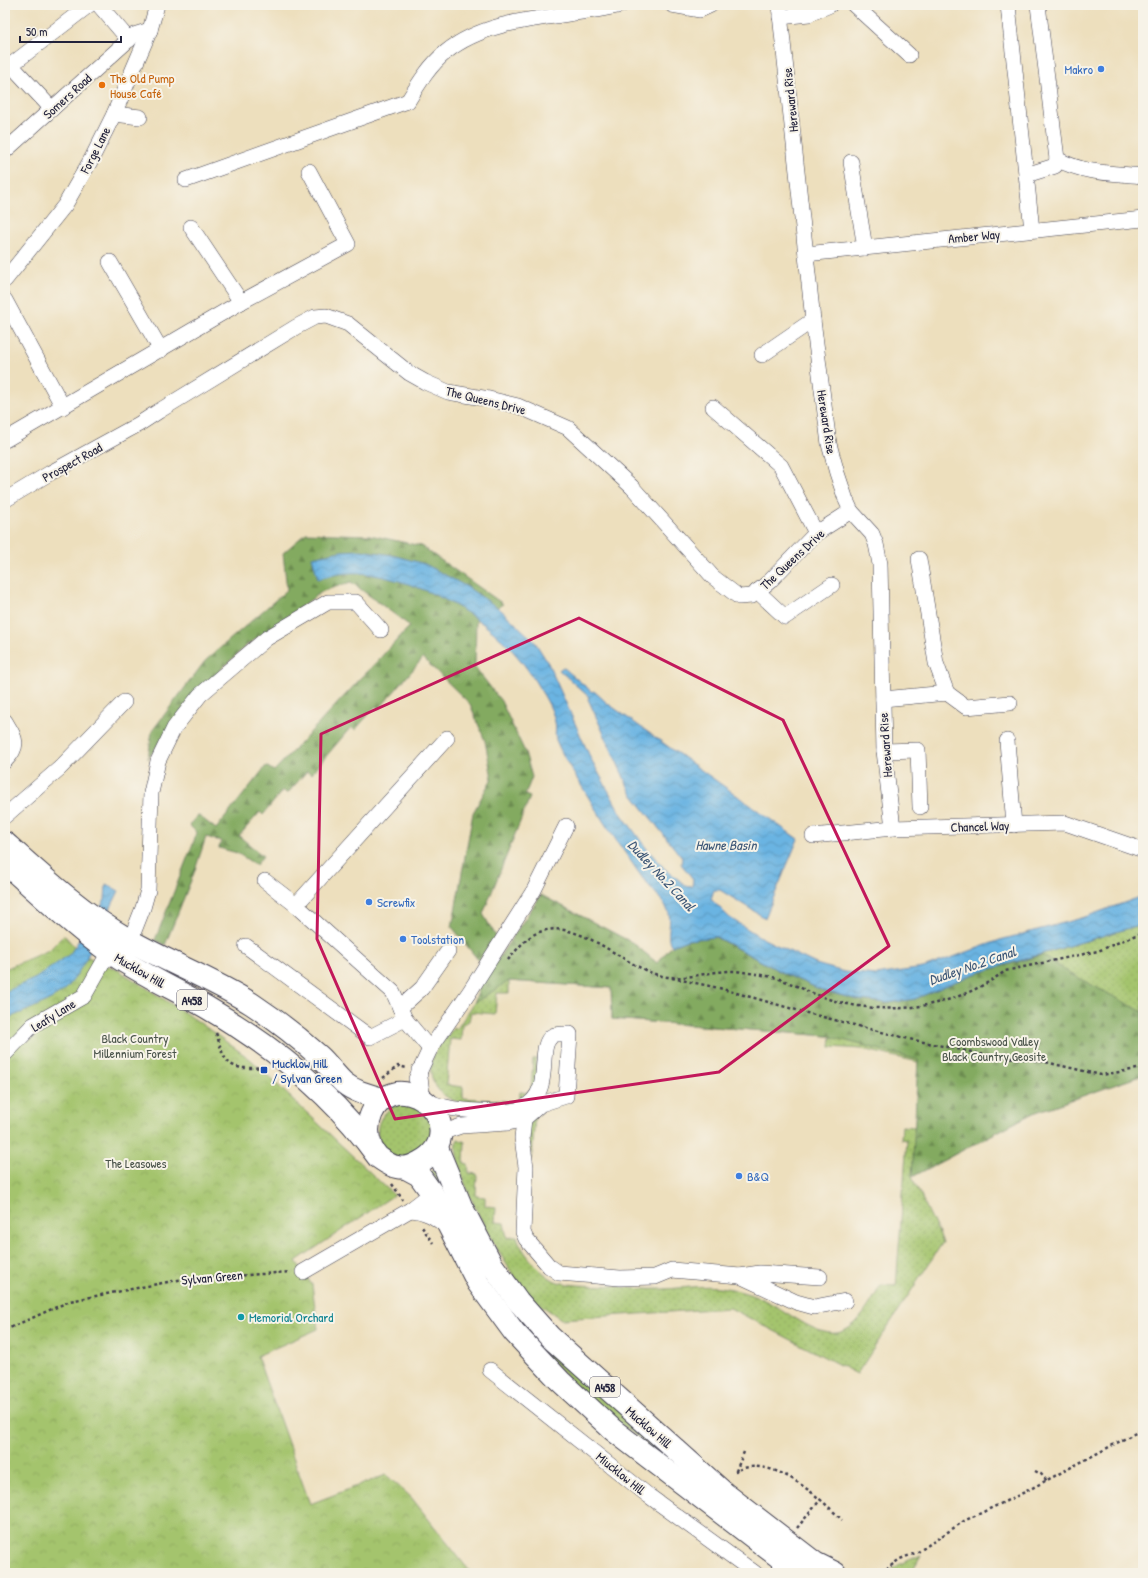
<svg xmlns="http://www.w3.org/2000/svg" width="1148" height="1578" viewBox="0 0 1148 1578" font-family="'Patrick Hand',sans-serif">
<defs>
<pattern id="grass-dots" width="8" height="8" patternUnits="userSpaceOnUse"><rect width="8" height="8" fill="#a4c46d"/><path d="M2 2h.1M6 6h.1" fill="none" stroke="#8da85f" stroke-width="1.8" stroke-linecap="round"/></pattern>
<pattern id="forest-firs" width="22" height="20" patternUnits="userSpaceOnUse"><rect width="22" height="20" fill="#83aa60"/><path d="M5 1l3.5 6h-7zM16 11l3.5 6h-7z" fill="#6b8a50"/></pattern>
<pattern id="park-crowns" width="20" height="18" patternUnits="userSpaceOnUse"><rect width="20" height="18" fill="#a4c46d"/><path d="M2 6a3 3 0 1 1 6 0M12 15a3 3 0 1 1 6 0" fill="none" stroke="#8da85f"/></pattern>
<pattern id="water-waves" width="16" height="10" patternUnits="userSpaceOnUse"><rect width="16" height="10" fill="#6ab4e2"/><path d="M0 5q4-4 8 0t8 0" fill="none" stroke="#5792b8"/></pattern>
</defs>
<rect width="100%" height="100%" fill="#f7f3e8"/>
<filter id="ink" filterUnits="userSpaceOnUse"><feTurbulence type="fractalNoise" baseFrequency=".025" numOctaves="2"/><feDisplacementMap in="SourceGraphic" scale="8" xChannelSelector="R" yChannelSelector="G"/><feConvolveMatrix kernelMatrix="1 2 1 2 8 2 1 2 1" color-interpolation-filters="sRGB"/></filter>
<filter id="wash" filterUnits="userSpaceOnUse"><feTurbulence type="fractalNoise" baseFrequency=".012" numOctaves="4" result="noise"/><feDisplacementMap in="SourceGraphic" scale="16" xChannelSelector="R" yChannelSelector="G"/><feGaussianBlur stdDeviation="0.9" result="paint"/><feColorMatrix in="noise" values="0 0 0 0 0 0 0 0 0 0 0 0 0 0 0 0 0 1.4 0 .05"/><feComposite in="paint" operator="in"/></filter>
<g filter="url(#wash)">
<rect width="100%" height="100%" fill="#eddfbd"/>
<g fill="url(#grass-dots)" stroke="#637354">
<path d="M 541,895 L 633,943 L 657,963 L 672,946 L 687,940 L 715,937 L 785,974 L 824,991 L 859,1000 L 897,1002 L 915,999 L 971,975 L 1143,924 L 1143,1075 L 1033,1113 L 912,1177 L 943,1242 L 857,1374 L 730,1308 L 561,1319 C 550,1311 536,1303 527,1293 C 507,1271 445,1165 458,1139 L 465,1142 L 464,1163 L 468,1164 L 469,1173 L 477,1174 L 476,1196 L 485,1197 L 485,1206 L 496,1207 L 495,1222 L 504,1223 L 507,1238 L 517,1236 C 520,1251 543,1277 558,1282 C 576,1287 597,1285 615,1286 C 631,1288 648,1290 663,1289 C 689,1288 710,1283 735,1290 C 746,1293 757,1296 766,1301 C 786,1310 815,1336 837,1333 C 858,1329 871,1302 881,1285 L 896,1286 L 907,1140 L 901,1139 L 902,1126 L 915,1127 L 918,1062 L 862,1049 L 830,1047 L 831,1037 L 828,1036 L 612,1019 L 612,988 L 509,981 L 509,993 L 497,993 L 495,1014 L 471,1012 L 469,1021 L 462,1025 L 461,1040 L 450,1039 L 446,1085 L 463,1087 L 463,1098 L 519,1102 L 520,1092 L 531,1093 L 533,1059 L 537,1059 C 536,1069 538,1085 533,1094 C 524,1111 479,1107 461,1106 L 462,1103 C 439,1099 425,1078 433,1056 C 437,1046 447,1036 454,1028 L 457,1029 L 474,1003 L 488,994 L 481,984 Z"/>
<path d="M 406,1103 L 416,1105 L 432,1123 L 427,1149 L 401,1160 C 396,1157 388,1155 385,1151 C 368,1130 382,1106 406,1103 Z"/>
<path d="M 535,1114 L 532,1159 L 527,1127 Z"/>
<path d="M 436,1168 L 471,1243 L 701,1485 L 593,1403 L 520,1329 L 455,1224 L 436,1179 L 430,1172 Z"/>
<path d="M 921,1555 L 911,1573 L 886,1573 L 900,1564 Z"/>
</g>
<g fill="url(#forest-firs)" stroke="#52664e">
<path d="M 306,533 L 370,535 L 421,546 L 503,604 L 476,620 L 475,667 L 501,701 L 525,752 L 532,777 L 525,795 L 530,797 L 483,914 L 496,936 L 479,961 L 452,927 L 473,813 L 492,778 L 485,741 L 470,704 L 423,658 L 379,709 L 376,706 L 355,730 L 351,727 L 311,774 L 307,771 L 287,794 L 283,790 L 263,815 L 260,812 L 239,836 L 263,856 L 256,865 L 237,853 L 219,848 L 221,841 L 206,837 L 194,873 L 165,945 L 155,940 L 197,833 L 189,825 L 198,815 L 216,829 L 266,766 L 274,771 L 410,626 L 351,582 L 323,591 L 246,646 L 190,699 L 148,759 L 152,731 L 205,661 L 287,590 L 283,553 Z"/>
<path d="M 541,895 L 633,943 L 657,963 L 672,946 L 687,940 L 715,937 L 785,974 L 824,991 L 859,1000 L 888,1003 L 915,999 L 971,975 L 1042,955 L 1071,974 L 1143,1012 L 1143,1075 L 1033,1113 L 912,1177 L 918,1060 L 828,1036 L 612,1019 L 611,988 L 509,981 L 474,1003 L 481,984 Z"/>
</g>
<path fill="url(#park-crowns)" stroke="#637354" d="M 64,935 L 81,954 L 120,971 L 196,1020 L 250,1059 L 394,1195 L 296,1261 L 312,1285 L 318,1329 L 257,1356 L 310,1504 L 386,1475 L 411,1497 L 471,1573 L 5,1573 L 5,969 L 49,950 Z"/>
<g fill="url(#water-waves)" stroke="#466b8e">
<path d="M 361,550 L 392,555 L 425,564 L 467,587 L 501,610 L 535,642 L 548,663 L 591,759 L 620,812 L 647,849 L 665,869 L 688,887 L 692,886 L 693,879 L 681,864 L 682,858 L 631,793 L 588,699 L 589,697 L 559,670 L 563,667 L 592,692 L 594,691 L 607,703 L 798,839 L 765,918 L 720,890 L 714,890 L 711,899 L 730,918 L 762,938 L 816,964 L 844,972 L 876,975 L 923,968 L 1000,940 L 1082,918 L 1143,896 L 1143,924 L 971,975 L 915,999 L 888,1003 L 859,1000 L 824,991 L 785,974 L 716,937 L 687,940 L 672,946 C 664,938 674,920 667,909 C 660,896 649,887 641,876 C 625,852 608,830 593,805 C 581,784 565,762 556,740 C 554,734 557,727 555,722 C 553,708 542,693 535,681 C 501,623 426,580 360,573 C 346,572 332,575 318,579 L 312,557 L 341,551 Z"/>
<path d="M 106,884 L 119,891 C 104,920 88,962 68,987 C 58,998 20,1014 5,1019 L 5,992 L 36,978 L 70,954 L 105,900 Z"/>
</g>
<g fill="none" stroke-linecap="round" stroke-linejoin="round">
<path stroke="#6ab4e2" stroke-width="4" d="M 5,8 L 11,5"/>
</g>
</g>
<g filter="url(#ink)">
<g fill="none" stroke-linecap="round" stroke-linejoin="round">
<g stroke="#403e4e" stroke-width="16">
<g id="minor">
<path d="M 99,5 L 129,40"/>
<path d="M 672,5 L 700,10 L 711,5"/>
<path d="M 779,5 L 813,320 L 829,444 L 837,473 L 846,500 L 851,511 L 872,534 L 876,544 L 880,564 L 884,751 L 893,828"/>
<path d="M 854,5 L 909,55"/>
<path d="M 1008,5 L 1032,230"/>
<path d="M 780,17 L 809,14 L 830,5"/>
<path d="M 52,109 L 11,65 L 89,5"/>
<path d="M 114,114 L 140,117"/>
<path d="M 5,151 L 134,35 L 150,30"/>
<path d="M 1057,159 C 1084,174 1113,173 1143,176"/>
<path d="M 851,162 L 865,248"/>
<path d="M 1026,175 L 1055,166 L 1057,159 L 1038,5"/>
<path d="M 186,180 L 408,101 C 419,83 430,65 446,52 C 493,14 565,19 621,5"/>
<path d="M 191,227 L 241,302"/>
<path d="M 806,254 L 1143,219"/>
<path d="M 110,262 L 161,350"/>
<path d="M 5,280 L 65,205 L 92,158 L 114,114 L 150,30 L 157,5"/>
<path d="M 5,300 L 63,407"/>
<path d="M 762,355 L 813,320"/>
<path d="M 713,407 L 781,466 L 816,533"/>
<path d="M 5,440 L 241,302 L 348,244 L 309,171"/>
<path d="M 5,500 L 50,473 L 139,424 L 159,411 L 296,327 L 315,317 L 326,316 L 348,324 L 409,373 L 425,382 L 448,392 L 489,399 L 518,406 L 568,428 L 632,487 L 713,577 L 739,597 L 752,596 L 770,581 L 815,534 L 851,511"/>
<path d="M 919,559 L 936,663 L 947,693"/>
<path d="M 757,591 L 785,617 L 832,585"/>
<path d="M 883,699 L 947,693 L 966,707 L 1010,703"/>
<path d="M 5,721 C 15,738 21,745 5,761"/>
<path d="M 1007,741 L 1014,825"/>
<path d="M 884,751 L 918,750 L 920,807"/>
<path d="M 5,816 L 60,768 L 124,702"/>
<path d="M 813,836 L 893,828 L 1065,823 L 1143,850"/>
<path d="M 265,881 L 296,905"/>
<path d="M 130,941 L 143,908 L 148,890 L 151,793 L 158,761 L 174,728 L 200,695 L 267,638 L 328,602 L 356,602 L 381,630"/>
<path d="M 246,946 L 370,1037 L 405,1019"/>
<path d="M 400,1008 L 422,988 L 448,951"/>
<path d="M 430,1049 L 405,1019 L 393,992 L 296,905 L 447,738"/>
<path d="M 5,1054 L 33,1025 L 84,996 L 109,952"/>
<path d="M 419,1070 L 423,1100 C 431,1102 438,1106 446,1107 C 461,1111 509,1114 522,1108 C 556,1092 535,1048 552,1036 C 557,1033 565,1034 570,1034 L 566,1096 L 541,1104 L 524,1119 L 508,1123 L 461,1126 L 444,1132 L 440,1137"/>
<path d="M 416,1079 L 430,1049 L 470,991 L 534,890 L 566,826"/>
<path d="M 524,1119 L 522,1138 L 526,1167 L 523,1232 L 526,1239 L 549,1266 L 559,1273 L 620,1278 L 655,1277 L 672,1270 L 740,1276"/>
<path d="M 410,1210 C 426,1211 435,1217 447,1227"/>
<path d="M 303,1272 L 410,1210 L 432,1193"/>
<path d="M 820,1277 L 760,1273 L 740,1276 L 796,1302 L 814,1307 L 845,1301"/>
<path d="M 490,1370 L 649,1496 L 755,1573"/>
</g>
</g>
<g stroke="#403e4e" stroke-width="24">
<g id="highway">
<path d="M 5,843 C 45,879 82,913 129,940 C 169,963 213,979 252,1004 C 276,1020 298,1037 319,1056 C 328,1064 335,1075 344,1083 C 355,1092 369,1095 383,1099"/>
<path d="M 5,863 C 39,893 72,925 108,951 C 139,973 173,988 206,1007 C 271,1045 334,1095 378,1157 C 384,1161 390,1166 397,1167 C 405,1169 413,1166 420,1162 C 447,1148 447,1117 423,1100 C 416,1095 405,1092 397,1093 C 372,1098 363,1125 371,1146"/>
<path d="M 437,1148 L 461,1206 L 492,1265 L 518,1301 L 550,1337 L 724,1493 L 815,1563 L 835,1573"/>
<path d="M 406,1168 L 419,1175 L 432,1193 L 478,1283 L 514,1332 L 560,1381 L 613,1430 L 800,1573"/>
</g>
</g>
<g stroke="#403e4e" stroke-width="2.5" stroke-dasharray="3 3" stroke-linecap="butt">
<path d="M 508,960 C 516,951 525,938 537,933 C 578,915 624,968 662,976 C 689,982 716,967 743,972 C 755,974 774,976 785,981 C 802,988 817,996 835,1001 C 893,1017 957,1007 1005,971 L 1098,951 L 1143,932"/>
<path d="M 672,978 L 719,988 L 807,1013 L 909,1039 L 981,1054 L 1041,1061 L 1101,1075 L 1143,1068"/>
<path d="M 216,1033 C 223,1053 223,1069 249,1068 C 255,1068 260,1067 265,1068"/>
<path d="M 383,1078 L 398,1066 L 407,1068"/>
<path d="M 392,1184 L 403,1200"/>
<path d="M 422,1227 L 433,1243"/>
<path d="M 5,1330 L 70,1301 L 178,1280 L 290,1272"/>
<path d="M 1141,1415 L 1143,1422"/>
<path d="M 744,1452 L 736,1471 C 772,1453 818,1496 842,1520"/>
<path d="M 1035,1471 L 1041,1474 L 1047,1481"/>
<path d="M 797,1528 L 821,1499"/>
<path d="M 5,1572 L 7,1573"/>
<path d="M 881,1573 L 900,1559 L 918,1552 L 964,1521 L 1019,1495 L 1143,1429"/>
</g>
<use href="#minor" stroke="#fff" stroke-width="15"/>
<use href="#highway" stroke="#fff" stroke-width="22"/>
</g>
</g>
<path fill="none" stroke="#c2185b" stroke-width="3" stroke-linejoin="round" d="M 579,618 L 783,720 L 889,946 L 719,1072 L 395,1119 L 317,939 L 321,734 Z"/>
<g fill="#3f7fe0" stroke="#f7f3e8" stroke-width="1.5">
<circle cx="1101" cy="69" r="4"/>
<circle cx="369" cy="902" r="4"/>
<circle cx="403" cy="939" r="4"/>
<circle cx="739" cy="1176" r="4"/>
</g>
<circle fill="#e8710a" stroke="#f7f3e8" stroke-width="1.5" cx="102" cy="85" r="4"/>
<rect fill="#1a4fb4" stroke="#f7f3e8" stroke-width="1.5" x="260" y="1066" width="8" height="8" rx="2"/>
<circle fill="#0f9aa8" stroke="#f7f3e8" stroke-width="1.5" cx="241" cy="1317" r="4"/>
<g text-anchor="middle" dominant-baseline="central" stroke-width="4" stroke-linejoin="round" paint-order="stroke">
<g fill="#f7f3e8" stroke="#62616f" stroke-width="1">
<rect x="177" y="990" width="30" height="20" rx="3"/>
<rect x="590" y="1377" width="30" height="20" rx="3"/>
</g>
<g font-size="12" font-weight="bold" fill="#22223b">
<text x="192" y="1000">A458</text>
<text x="605" y="1387">A458</text>
</g>
<g font-size="13" fill="#366cbe" stroke="#f7f3e8" text-anchor="start">
<text x="1093" y="69" text-anchor="end">Makro</text>
<text x="377" y="902">Screwfix</text>
<text x="411" y="939">Toolstation</text>
<text x="747" y="1176">B&amp;Q</text>
</g>
<g font-size="13" fill="#c56008" stroke="#f7f3e8" text-anchor="start">
<text x="110" y="78">The Old Pump<tspan x="110" dy="15">House Café</tspan></text>
</g>
<g font-size="13" fill="#22223b" stroke="#f7f3e8">
<text transform="translate(67 96) rotate(-42)">Somers Road</text>
<text transform="translate(790 100) rotate(-96)">Hereward Rise</text>
<text transform="translate(95 150) rotate(-63)">Forge Lane</text>
<text transform="translate(974 236) rotate(-5)">Amber Way</text>
<text transform="translate(486 400) rotate(14)">The Queens Drive</text>
<text transform="translate(827 422) rotate(81)">Hereward Rise</text>
<text transform="translate(72 462) rotate(-29)">Prospect Road</text>
<text transform="translate(792 559) rotate(-43)">The Queens Drive</text>
<text transform="translate(885 745) rotate(-94)">Hereward Rise</text>
<text transform="translate(980 826) rotate(-2)">Chancel Way</text>
<text transform="translate(140 970) rotate(30)">Mucklow Hill</text>
<text transform="translate(53 1015) rotate(-32)">Leafy Lane</text>
<text transform="translate(212 1277) rotate(-5)">Sylvan Green</text>
<text transform="translate(649 1427) rotate(41)">Mucklow Hill</text>
<text transform="translate(621 1473) rotate(39)">Miucklow Hill</text>
</g>
<g font-size="13" fill="#49534a" stroke="#f7f3e8">
<text x="135" y="1038">Black Country<tspan x="135" dy="15">Millennium Forest</tspan></text>
<text x="994" y="1041">Coombswood Valley<tspan x="994" dy="15">Black Country Geosite</tspan></text>
<text x="136" y="1163">The Leasowes</text>
</g>
<g font-size="13" fill="#164399" stroke="#f7f3e8" text-anchor="start">
<text x="272" y="1063">Mucklow Hill<tspan x="272" dy="15">/ Sylvan Green</tspan></text>
</g>
<g font-size="13" fill="#0d838f" stroke="#f7f3e8" text-anchor="start">
<text x="249" y="1317">Memorial Orchard</text>
</g>
<g font-size="14" font-style="italic" fill="#3b5575" stroke="#f7f3e8">
<text x="726" y="844">Hawne Basin</text>
<text transform="translate(662 875) rotate(47)">Dudley No.2 Canal</text>
<text transform="translate(972 965) rotate(-19)">Dudley No.2 Canal</text>
</g>
</g>
<rect width="1148" height="1578" fill="none" stroke="#f7f3e8" stroke-width="20"/>
<path d="M20 36v6h101v-6" fill="none" stroke="#22223b" stroke-width="2"/>
<text x="26" y="36" font-size="12" fill="#22223b" stroke="#f7f3e8" stroke-width="3" paint-order="stroke">50 m</text>
</svg>
